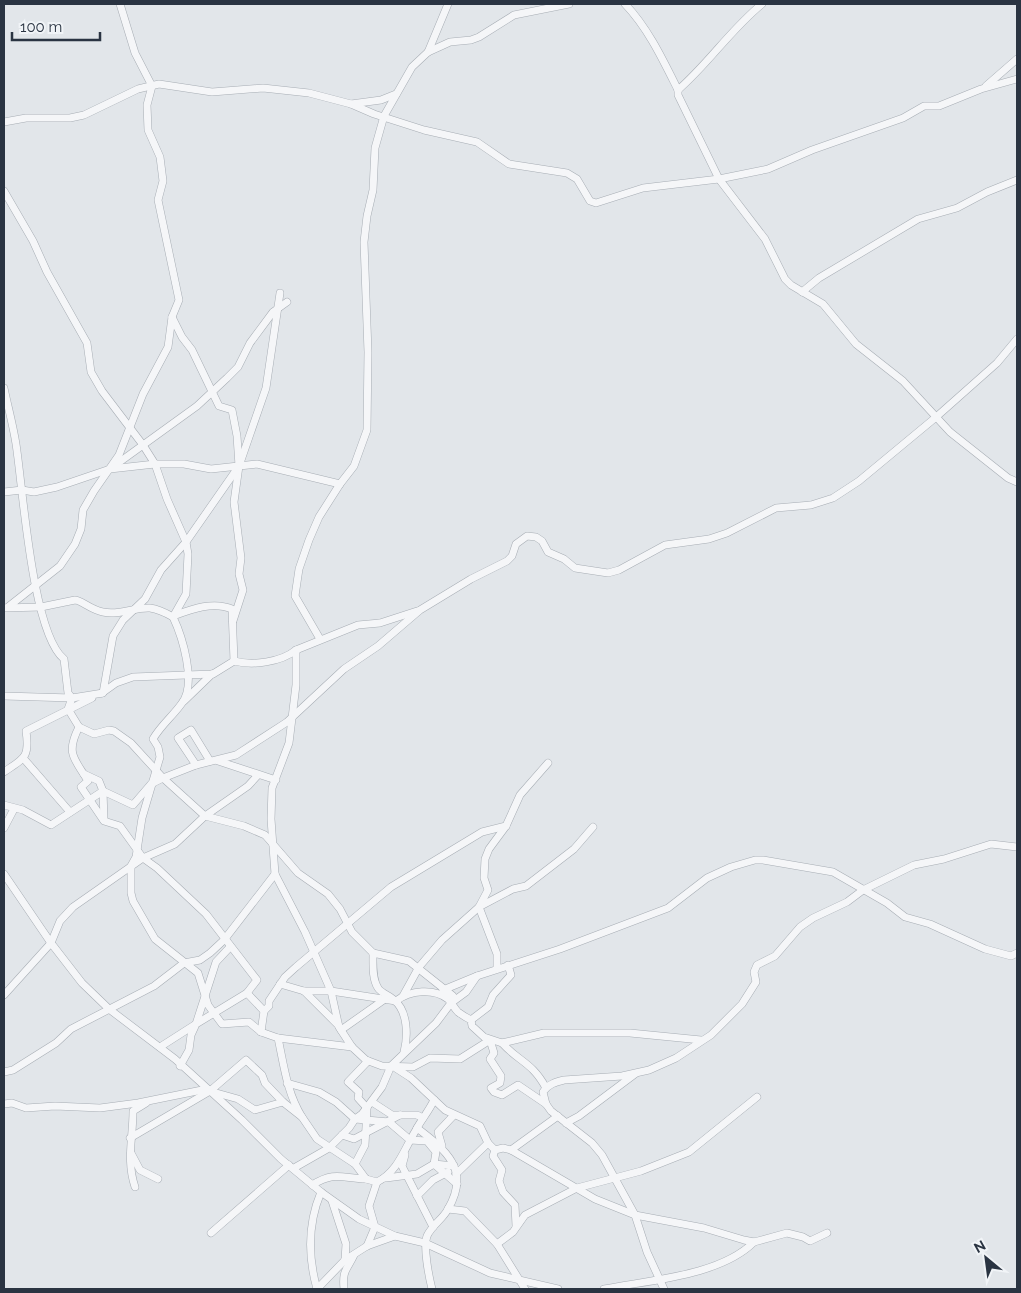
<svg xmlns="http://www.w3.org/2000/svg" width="1021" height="1293" viewBox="0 0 1021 1293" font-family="Raleway,sans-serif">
<rect width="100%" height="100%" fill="#e2e6ea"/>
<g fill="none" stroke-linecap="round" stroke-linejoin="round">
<g stroke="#a7adb4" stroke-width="8">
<g id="street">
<path d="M 625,4 C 648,28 663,60 678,90 L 678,95 L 719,179 L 765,239 L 785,279 L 791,285 L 823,304 L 856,344 L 903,381 L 950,432 L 1008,478 L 1017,482"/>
<path d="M 428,52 L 448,4"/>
<path d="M 986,86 L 1017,59"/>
<path d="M 678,90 C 709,63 731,29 762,4"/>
<path d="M 351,104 L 381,100 L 396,94"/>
<path d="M 4,122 L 26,118 L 70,118 L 84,115 L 138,89 L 159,84 L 212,92 L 263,88 L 309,93 L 351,104 L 374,114 L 424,130 L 477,142 L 509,164 L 567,173 L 577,179 L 590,201 L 596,203 L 643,188 L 719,179 L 768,169 L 812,150 L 903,118 L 924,106 L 939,106 L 981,89 L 1017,79"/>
<path d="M 4,191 L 33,241 L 47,272 L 87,343 L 91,372 L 102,391 L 143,445 L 155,464 L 167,499 L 186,542 L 188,554 L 186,594 L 173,617"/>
<path d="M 802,292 L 819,278 L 918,219 L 957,208 L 987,192 L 1017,180"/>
<path d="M 172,317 L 182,337 L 192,350 L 219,406 L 232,410 L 237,436 L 239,466 L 234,502 L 241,558 L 239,574 L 243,590 L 233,621"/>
<path d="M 4,388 C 8,407 13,425 16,444 C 23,489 32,633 64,659 L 68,693 L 72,698 L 68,709 L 79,727 C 65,754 75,759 88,781 L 81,787 L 104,821 L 120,826 L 143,858 L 157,868 L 206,914 L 257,980 L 247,993 L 196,1024 L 191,1035 L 189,1050 L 180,1066"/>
<path d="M 114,466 L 197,406 L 227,378 L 238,367 L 250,343 L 273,312 L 287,302"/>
<path d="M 4,492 L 22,490 L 34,492 L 57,487 L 110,469 L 155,464 L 184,464 L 211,469 L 257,464 L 340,484"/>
<path d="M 8,607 L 60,566 L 75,544 L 81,529 L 83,510 L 94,491 L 119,455 L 143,394 L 168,347 L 172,317 L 179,300 L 158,200 L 163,181 L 160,157 L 148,130 L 147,105 L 152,86 L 135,53 L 120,4"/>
<path d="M 4,608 L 41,607 L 75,600 C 81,600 91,610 103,612 C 119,616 134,607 150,608 C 158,609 166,613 173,617 C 182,636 197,683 182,703 C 173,716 161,725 153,739 L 158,747 L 160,757 L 142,818 L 136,857 L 131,866 L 131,893 L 133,901 L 155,939 L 198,973 L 208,1005 L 222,1024 L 249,1022 L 261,1032 L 278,1038 C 284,1066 287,1093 302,1117"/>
<path d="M 173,616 C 192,609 213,601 232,609 L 234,661"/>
<path d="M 320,639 L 295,596 L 299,569 L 309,540 L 319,517 L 340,484 L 354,466 L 367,430 L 368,352 L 364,242 L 367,216 L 373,190 L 375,148 L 384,116 L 412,67 L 428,52 L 450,42 L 471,40 L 479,37 L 514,15 L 569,4"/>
<path d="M 296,650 L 296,685 L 289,743 L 272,788 L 271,819 L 275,874 L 305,932 L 331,991 L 339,1027 L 352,1047 L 366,1060 L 382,1066 L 413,1067 L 430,1058 L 460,1059 L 490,1040"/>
<path d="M 102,693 L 116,683 L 133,677 L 213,674 L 234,661 C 253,666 281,662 296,650 L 358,625 L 380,623 L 417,611"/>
<path d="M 4,696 L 72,698 L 103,693 L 113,636 L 123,620 L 145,599 L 161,570 L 186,542 L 239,466 L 266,388 L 280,293"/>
<path d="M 184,701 L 212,674"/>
<path d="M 79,727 L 94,734 L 109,730 L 114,731 L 131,743 L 163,778 L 205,816 L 244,826 L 265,835 L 298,873 L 328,894 L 340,909 L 352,932 L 373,953 C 373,964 372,979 378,988 C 381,993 390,996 394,1000 C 408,1011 408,1036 404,1052"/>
<path d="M 24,759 L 70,812"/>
<path d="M 218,761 L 276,780"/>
<path d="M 196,765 L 178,738 L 191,730 L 210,761"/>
<path d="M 4,772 C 24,758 30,758 26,731 L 92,698"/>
<path d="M 84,774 L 99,781 L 103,791 L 104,820"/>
<path d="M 4,805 L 23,810 L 51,825 L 103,791 L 133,805 L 151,784 L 163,778 L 196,765 L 236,755 L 287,722 L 344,669 L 378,646 L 420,610 L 471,579 L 507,561 L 512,556 L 516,544 L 527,536 L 536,537 L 542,541 L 548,552 L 564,559 L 575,568 L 608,573 L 619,570 L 665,545 L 709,539 L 727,533 L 776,508 L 811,505 L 833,498 L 859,481 L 935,418 L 997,363 L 1017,339"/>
<path d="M 4,828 L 14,809"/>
<path d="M 4,874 L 51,943 L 82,983 L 109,1009 L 175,1059 L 242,1120 L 281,1159 L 321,1192 L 359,1219 L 395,1236 L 425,1243 L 490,1273 L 558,1289"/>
<path d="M 373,953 L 409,961 L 453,996 L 451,1003"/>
<path d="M 497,968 L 497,954 L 479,907 L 513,889 L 526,886 L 574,849 L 593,827"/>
<path d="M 280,984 L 304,991 L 339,1026"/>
<path d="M 443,990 L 477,976"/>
<path d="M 304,991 L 331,991 L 396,1001 C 410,990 434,988 448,999 C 452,1003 454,1008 458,1012 C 462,1015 467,1018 471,1020 L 472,1026 L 484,1037 L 502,1043 L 544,1033 L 630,1033 L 701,1040"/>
<path d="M 247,993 L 264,1011 L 261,1032"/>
<path d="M 4,995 L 51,943 L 60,921 L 73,907 L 143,858 L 175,844 L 205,816 L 248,786 L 258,775"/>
<path d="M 403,996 L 419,967 L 442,940 L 479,907 L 488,890 L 484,878 L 485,859 L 489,849 L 506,826 L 520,795 L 548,763"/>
<path d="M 264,1011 L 269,1006 L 269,1001 L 285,977 L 296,967 L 391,887 L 482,832 L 506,826"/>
<path d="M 471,1020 L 488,1007 L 493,995 L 511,975 L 508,965"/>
<path d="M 341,1030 L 385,999"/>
<path d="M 278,1038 L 352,1047"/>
<path d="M 490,1040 L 494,1053 L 490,1059 L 501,1076 L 500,1083 L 491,1088 L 494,1092 L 502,1095 L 518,1085 L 546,1104"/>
<path d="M 502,1043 C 519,1062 532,1062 546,1088"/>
<path d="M 160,1047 L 196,1024 L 216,962 L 230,947"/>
<path d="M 394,1067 L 411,1078 L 445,1110 L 480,1126 L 488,1143"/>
<path d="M 4,1072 L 13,1070 L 56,1043 L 71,1029 L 154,986 L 184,963 L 200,960 L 210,953 L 224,940 L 275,874"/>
<path d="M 287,1083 L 319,1092 L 336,1102 L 355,1119 L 389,1122 L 410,1140 L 427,1141 L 436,1152 L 434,1164 L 457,1184"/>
<path d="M 213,1092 L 238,1099 L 255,1110 L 283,1102"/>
<path d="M 372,1102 L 392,1115 L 417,1115 L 423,1118"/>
<path d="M 4,1104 L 12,1103 L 26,1108 L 55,1106 L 100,1108 L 138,1103 L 207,1089"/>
<path d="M 566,1123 L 579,1116 L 635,1074"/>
<path d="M 417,1128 C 446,1150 471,1170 448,1209 C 443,1219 432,1225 427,1236 C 423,1247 429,1277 432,1289"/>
<path d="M 342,1135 L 354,1139 L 400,1115"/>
<path d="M 130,1138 L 210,1091 L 246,1060 L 262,1075 L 265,1083 L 283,1102 L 302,1117 L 317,1139 L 355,1164 L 366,1179 L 377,1182"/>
<path d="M 442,1146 L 438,1132 L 454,1115"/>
<path d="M 495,1150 L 493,1156 L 502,1170 L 499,1181 L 503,1192 L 515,1205 L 516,1226"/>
<path d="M 511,1150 L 558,1116"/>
<path d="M 131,1153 L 140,1170 L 158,1179"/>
<path d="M 405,1155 L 402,1166 L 433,1227"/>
<path d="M 355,1164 L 365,1145 L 367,1108 L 358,1098 L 359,1092 L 348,1082 L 368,1061"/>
<path d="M 294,1168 L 329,1148 L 349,1128 L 355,1119 L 362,1114 L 382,1087 L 391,1066 L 436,1023 L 451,1003 L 466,992 L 477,976 L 560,949 L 668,908 L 707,878 L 731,867 L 755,860 L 763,860 L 833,872 L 887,903 L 905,917 L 930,924 L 985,949 L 1011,956 L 1017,953"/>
<path d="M 456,1174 L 488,1143 L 495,1150 L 503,1148 L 511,1150 L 595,1199 L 635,1215 L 704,1228 L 744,1240 L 754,1242 L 787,1233 L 803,1237 L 810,1241 L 827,1233"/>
<path d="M 386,1178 L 417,1174 L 434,1164 L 454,1166"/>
<path d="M 312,1185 C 335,1171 341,1178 366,1179"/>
<path d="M 135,1187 C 126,1160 133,1138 133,1111 L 146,1103"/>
<path d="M 417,1196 L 433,1180 L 448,1172"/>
<path d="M 332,1201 L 346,1244 L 345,1260"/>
<path d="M 448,1209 L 465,1211 L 497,1244 L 513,1232 L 525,1215 L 577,1188 L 641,1171 L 689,1152 L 757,1097"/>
<path d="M 211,1233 L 289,1165"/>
<path d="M 497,1244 L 525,1289"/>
<path d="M 367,1246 L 375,1227 L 369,1206 L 377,1182 C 398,1172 404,1149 416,1130 C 421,1120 429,1111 434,1100"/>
<path d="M 317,1289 C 308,1257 308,1223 321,1192"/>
<path d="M 317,1289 L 345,1260 L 367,1246 L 395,1236"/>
<path d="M 344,1289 C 342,1270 347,1270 354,1255"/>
<path d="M 604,1289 C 649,1280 720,1276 754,1242"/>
<path d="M 664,1289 L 647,1252 L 635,1215 L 602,1155 L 592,1143 L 551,1111 L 546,1104 L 543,1092 C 548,1084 556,1082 564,1080 L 622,1076 L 649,1070 L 676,1058 L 711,1035 L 742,1004 L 756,982 L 754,972 L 757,965 L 775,956 L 800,927 L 813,918 L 847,902 L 863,890 L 914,865 L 944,859 L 991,844 L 1017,847"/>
</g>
</g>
<use href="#street" stroke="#f5f6f8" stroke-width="7"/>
</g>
<rect width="1021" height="1293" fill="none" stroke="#2a3442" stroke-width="10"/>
<g transform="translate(986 1258) rotate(331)" stroke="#f1f4f7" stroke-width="4" paint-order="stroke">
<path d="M0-4L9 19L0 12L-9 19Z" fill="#2a3442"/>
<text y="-8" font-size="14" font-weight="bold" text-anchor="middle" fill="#2a3442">N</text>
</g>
<path d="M12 32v8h88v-8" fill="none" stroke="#2a3442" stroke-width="2.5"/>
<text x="20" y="32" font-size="15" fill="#2a3442" stroke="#f1f4f7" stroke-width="4" paint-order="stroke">100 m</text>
</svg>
